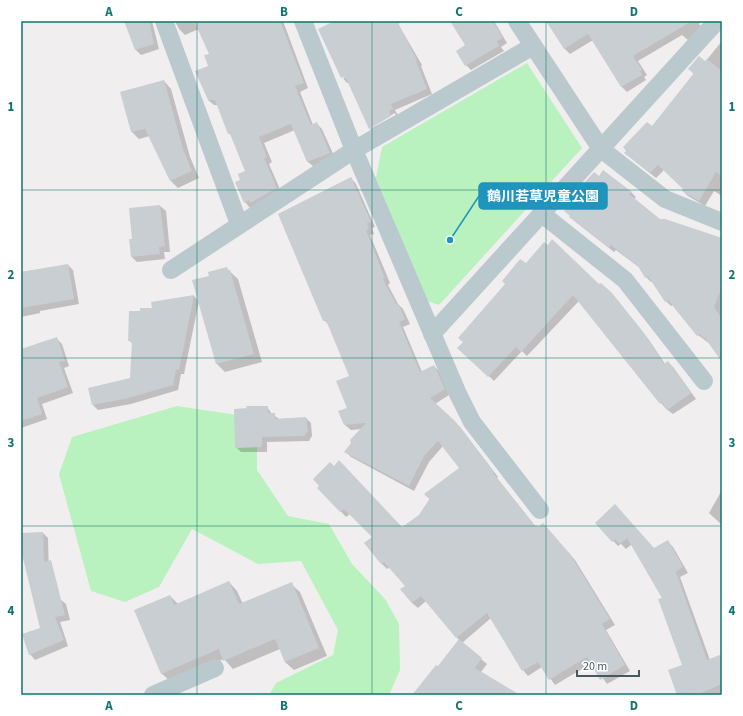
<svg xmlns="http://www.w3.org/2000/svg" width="743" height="716" viewBox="0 0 743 716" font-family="'Source Sans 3','Noto Sans JP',sans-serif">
<rect width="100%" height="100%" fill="#f1eeef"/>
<g fill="#b9f2be">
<path d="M 527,63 L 582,148 L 439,305 L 427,301 L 376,178 L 382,147 Z"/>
<path d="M 177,406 L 237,415 L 257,444 L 257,470 L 288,516 L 329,524 L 352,564 L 385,599 L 399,624 L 400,670 L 389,695 L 269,695 L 276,683 L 333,655 L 338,630 L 301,561 L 258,564 L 192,529 L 159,587 L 125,602 L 91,591 L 59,474 L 72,437 Z"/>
</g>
<g fill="#0003" fill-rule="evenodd">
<path d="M 125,21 L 152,21 L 159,49 L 141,55 L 136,50 Z"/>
<path d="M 175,21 L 283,21 L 308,88 L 300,92 L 313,125 L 317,124 L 322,129 L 335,158 L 314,167 L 308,162 L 295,130 L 264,143 L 272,162 L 269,164 L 282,194 L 250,208 L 245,202 L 242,180 L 246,171 L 218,105 L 214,105 L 208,100 L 210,54 L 199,29 L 185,35 L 179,29 Z"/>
<path d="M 334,21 L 403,21 L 398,24 L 422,65 L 421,66 L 432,94 L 395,110 L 398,115 L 375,134 L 370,129 L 349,82 L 347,83 L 343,78 L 350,75 L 342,77 ZM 395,113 L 396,115 L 370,129 L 370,127 Z"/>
<path d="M 452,21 L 494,21 L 507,43 L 501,47 L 504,51 L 471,70 L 466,65 L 467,46 Z"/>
<path d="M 549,21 L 701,21 L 699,24 L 701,26 L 688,40 L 682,35 L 638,61 L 647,75 L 644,77 L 646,80 L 627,92 L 622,87 L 593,40 L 570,54 L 565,49 Z"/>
<path d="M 722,41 L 722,196 L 714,191 L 705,206 L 688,196 L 683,191 L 684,189 L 664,170 L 656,178 L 625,153 L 652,128 L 694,74 L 689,69 L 705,62 Z"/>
<path d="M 164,81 L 171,89 L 190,157 L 199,178 L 178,188 L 171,181 L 150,136 L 139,139 L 132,132 L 121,92 Z"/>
<path d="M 599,177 L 631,192 L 636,197 L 634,199 L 659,220 L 722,239 L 722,360 L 710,344 L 698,335 L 673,305 L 671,306 L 666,301 L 652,281 L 651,282 L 646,277 L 640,268 L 616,250 L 614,252 L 576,222 Z"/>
<path d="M 351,178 L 356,184 L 375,227 L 372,228 L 374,234 L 370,235 L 390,283 L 388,285 L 398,304 L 403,309 L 410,324 L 403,327 L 422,372 L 434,366 L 439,371 L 449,395 L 435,404 L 460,427 L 498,477 L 497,478 L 536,527 L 548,530 L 575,560 L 615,625 L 606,630 L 630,671 L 607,684 L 592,663 L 555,685 L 542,667 L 528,676 L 523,670 L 491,618 L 462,643 L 487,664 L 481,672 L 519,695 L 421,695 L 438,668 L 459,640 L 426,601 L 418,608 L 412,603 L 401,590 L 406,586 L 390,567 L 387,569 L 382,564 L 366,543 L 373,537 L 350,514 L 346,517 L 319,488 L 402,528 L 420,515 L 430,499 L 425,495 L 461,469 L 443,446 L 429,462 L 414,491 L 351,457 L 346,452 L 362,429 L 351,430 L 345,425 L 350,377 L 330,326 L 324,320 Z"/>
<path d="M 160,206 L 166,211 L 170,252 L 164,252 L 165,259 L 137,262 L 132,257 L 133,240 Z"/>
<path d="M 68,265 L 73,270 L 79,304 L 40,311 L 40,313 L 21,317 L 21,272 Z"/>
<path d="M 526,265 L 599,286 L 617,300 L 649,340 L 665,364 L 668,362 L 673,367 L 696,399 L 673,414 L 666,409 L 579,301 L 527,356 L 522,351 L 494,381 L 459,348 Z"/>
<path d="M 226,268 L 238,279 L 262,362 L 225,372 L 217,364 L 194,281 L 211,276 Z"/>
<path d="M 194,296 L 199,301 L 184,374 L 181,374 L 178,390 L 131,404 L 98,410 L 93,405 L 131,379 L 133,344 L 129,340 L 141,312 L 153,309 L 152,303 Z"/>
<path d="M 56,338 L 62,344 L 69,366 L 64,368 L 73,393 L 42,404 L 47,419 L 21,428 L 21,366 Z"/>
<path d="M 267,407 L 272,414 L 279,419 L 306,418 L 311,423 L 312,436 L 309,441 L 267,442 L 267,452 L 241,452 L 236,447 Z"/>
<path d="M 722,490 L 722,525 L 709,513 Z"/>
<path d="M 596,523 L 655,549 L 668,542 L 673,547 L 688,573 L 680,577 L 710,660 L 722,655 L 722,695 L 678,695 L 683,666 L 663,599 L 632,544 L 626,549 L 621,544 L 618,546 Z"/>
<path d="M 43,533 L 48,538 L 49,578 L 21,553 L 21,534 Z"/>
<path d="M 229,582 L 237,591 L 243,604 L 291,584 L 300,592 L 327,656 L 294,670 L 285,662 L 280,649 L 233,669 L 224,659 L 170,681 L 161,673 L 170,596 L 178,604 Z"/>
<path d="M 60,599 L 66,604 L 70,620 L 60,622 L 68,646 L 35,660 L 30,654 L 41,628 Z"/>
</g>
<g fill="#c8ced2">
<path d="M 124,21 L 149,21 L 154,44 L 135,50 Z"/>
<path d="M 194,21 L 280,21 L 304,83 L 295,86 L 311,125 L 317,122 L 330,153 L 307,162 L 291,124 L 259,137 L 267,157 L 264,158 L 277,188 L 250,203 L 249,200 L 244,203 L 235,182 L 240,180 L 238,174 L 245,171 L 230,134 L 228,134 L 215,100 L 208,100 L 195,71 L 208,66 L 204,55 L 209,54 Z"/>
<path d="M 334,21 L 397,21 L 417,60 L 416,61 L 427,89 L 391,104 L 393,109 L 389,111 L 391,116 L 369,129 L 345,76 L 341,78 L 318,29 Z"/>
<path d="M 450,21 L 493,21 L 503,38 L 497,41 L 499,46 L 465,66 L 456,51 L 465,45 Z"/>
<path d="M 546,21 L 692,21 L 633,56 L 642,70 L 640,71 L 642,75 L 621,87 L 588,34 L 564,49 Z"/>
<path d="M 699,56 L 705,61 L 707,59 L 722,71 L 722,176 L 716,172 L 699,201 L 682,191 L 683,189 L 658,165 L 650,173 L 624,153 L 626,151 L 623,147 L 647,122 L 652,126 L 694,73 L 688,69 Z"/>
<path d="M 164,80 L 183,149 L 192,171 L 170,181 L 145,129 L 131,132 L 120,92 Z"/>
<path d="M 603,170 L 632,192 L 629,194 L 660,219 L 665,219 L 722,238 L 722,287 L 714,307 L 722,319 L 722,362 L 705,338 L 704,339 L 700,334 L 697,336 L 668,300 L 665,302 L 648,276 L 645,278 L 638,266 L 611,245 L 609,248 L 569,217 L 570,216 L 564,211 L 570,203 L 568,201 L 594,172 L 599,176 Z"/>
<path d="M 351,177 L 371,222 L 367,223 L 369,229 L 366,230 L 385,278 L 383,279 L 396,304 L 398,303 L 405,319 L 399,322 L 420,372 L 434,365 L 445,389 L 430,398 L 455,421 L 494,472 L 493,473 L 535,526 L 536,525 L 538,527 L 543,523 L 570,554 L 610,619 L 602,624 L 625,665 L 600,680 L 587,657 L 549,680 L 538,662 L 522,671 L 487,613 L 456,638 L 421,596 L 412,603 L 400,589 L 405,586 L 384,562 L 381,564 L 364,543 L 372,537 L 344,509 L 340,512 L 317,488 L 319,486 L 313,479 L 330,462 L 334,466 L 339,460 L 402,527 L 419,515 L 430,498 L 424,494 L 459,468 L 438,441 L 424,456 L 409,486 L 344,452 L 351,443 L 350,440 L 366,423 L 344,425 L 338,411 L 347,408 L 336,381 L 349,376 L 326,320 L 323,321 L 278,214 Z"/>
<path d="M 160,205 L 165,246 L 159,247 L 160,254 L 131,257 L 129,239 L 132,239 L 129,208 Z"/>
<path d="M 552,239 L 599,284 L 601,283 L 612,293 L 644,333 L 664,364 L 668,361 L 691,393 L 667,410 L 662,402 L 660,404 L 573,295 L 521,352 L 516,347 L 488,377 L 457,348 L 463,342 L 458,338 L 505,284 L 502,281 L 520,259 L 526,263 L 544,242 L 548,245 Z"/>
<path d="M 68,264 L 74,299 L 21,308 L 21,272 Z"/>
<path d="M 227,267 L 228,270 L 230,270 L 254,354 L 216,364 L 192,280 L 209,276 L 208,272 Z"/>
<path d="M 194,295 L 179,370 L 176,369 L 173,385 L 125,399 L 92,405 L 88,388 L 130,378 L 132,341 L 128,341 L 129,311 L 140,311 L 140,308 L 152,308 L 151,302 Z"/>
<path d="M 57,337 L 65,361 L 59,362 L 68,387 L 37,398 L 42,414 L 21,421 L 21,349 Z"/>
<path d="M 246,406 L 268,406 L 268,413 L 275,413 L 275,419 L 306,417 L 308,431 L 304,436 L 262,437 L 262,447 L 235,448 L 234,409 L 247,408 Z"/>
<path d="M 615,504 L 654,548 L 668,540 L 683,567 L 676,572 L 707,660 L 722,654 L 722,684 L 697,695 L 677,695 L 668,670 L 682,665 L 658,599 L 662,598 L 627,538 L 620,544 L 615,539 L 612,542 L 595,523 Z"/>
<path d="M 43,532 L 44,562 L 51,560 L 65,615 L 55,617 L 64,640 L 29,655 L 22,634 L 40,628 L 21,550 L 21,533 Z"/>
<path d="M 229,581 L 239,604 L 292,582 L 319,648 L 285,662 L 275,639 L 223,661 L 219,649 L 161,674 L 134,610 L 170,595 L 174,605 Z"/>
<path d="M 459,639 L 482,658 L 475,668 L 520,695 L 412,695 L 436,665 L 438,666 Z"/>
</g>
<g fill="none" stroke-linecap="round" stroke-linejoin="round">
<g stroke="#b9c9cd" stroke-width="18">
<path d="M 164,21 L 239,224"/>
<path d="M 303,21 L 354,150 L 458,394 L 472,422 L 540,510"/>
<path d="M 517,21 L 601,149 L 665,199 L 722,222"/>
<path d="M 542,214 L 625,280 L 704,381"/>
<path d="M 171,270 L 354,150 L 533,46"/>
<path d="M 432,334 L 717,21"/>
<path d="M 153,695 L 215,668"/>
</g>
</g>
<path fill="none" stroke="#0f766e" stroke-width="1" stroke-opacity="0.55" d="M 197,21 L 197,695M 372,21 L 372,695M 546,21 L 546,695M 21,190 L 722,190M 21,358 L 722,358M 21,526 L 722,526"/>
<path fill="none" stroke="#1f94bc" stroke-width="1.5" d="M450 240L479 196"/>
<circle fill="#1f94bc" stroke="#fff" stroke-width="1.5" cx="450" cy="240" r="4"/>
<rect fill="#1f94bc" stroke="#1f94bc" stroke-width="1.5" x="479" y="183" width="128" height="26" rx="4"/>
<g font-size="14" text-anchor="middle" font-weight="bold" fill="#fff">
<text x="543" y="201">鶴川若草児童公園</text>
</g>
<rect width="743" height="716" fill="none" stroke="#ffffff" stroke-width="44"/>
<path d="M577 670v6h62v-6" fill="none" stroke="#45595e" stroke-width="2"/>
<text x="583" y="670" font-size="12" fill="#45595e" stroke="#ffffff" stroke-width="3" paint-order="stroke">20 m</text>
<rect x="22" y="22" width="699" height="672" fill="none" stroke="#0f766e" stroke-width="1.5"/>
<g font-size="13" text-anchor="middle" font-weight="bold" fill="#0f766e">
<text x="109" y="16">A</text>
<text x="284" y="16">B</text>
<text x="459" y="16">C</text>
<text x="634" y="16">D</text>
<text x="11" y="111">1</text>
<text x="732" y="111">1</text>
<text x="11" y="279">2</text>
<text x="732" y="279">2</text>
<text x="11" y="447">3</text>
<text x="732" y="447">3</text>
<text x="11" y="615">4</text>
<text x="732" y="615">4</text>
<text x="109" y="710">A</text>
<text x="284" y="710">B</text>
<text x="459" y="710">C</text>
<text x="634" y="710">D</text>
</g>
</svg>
